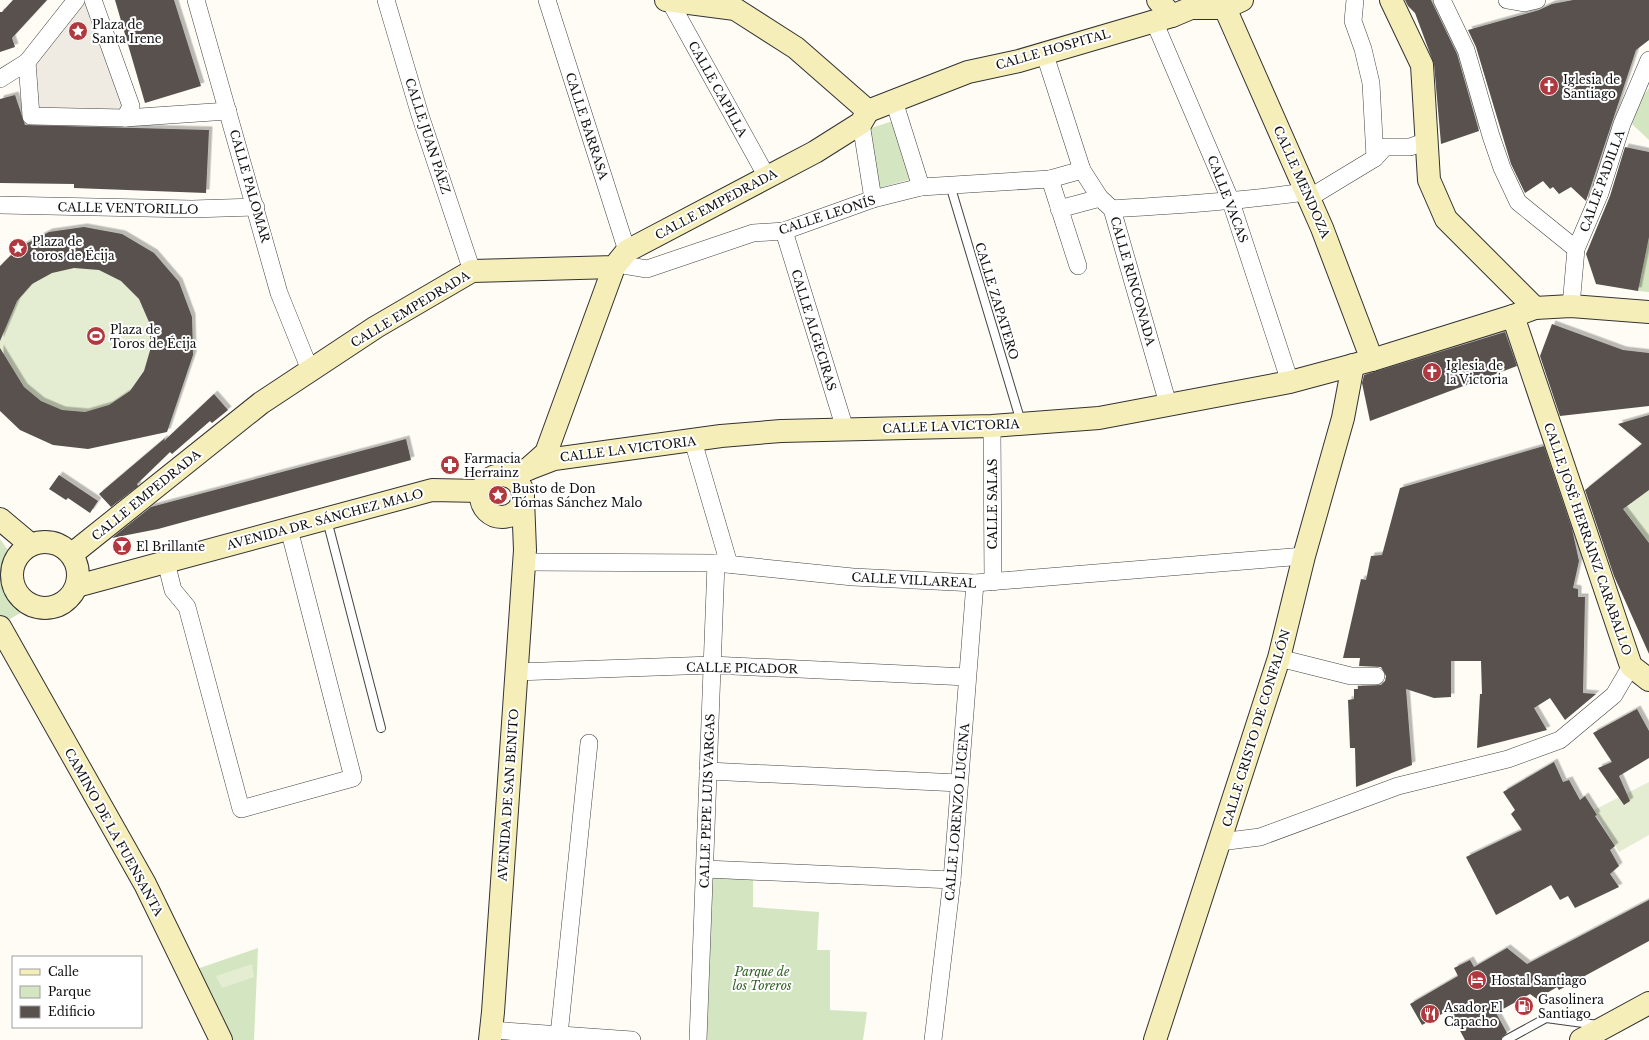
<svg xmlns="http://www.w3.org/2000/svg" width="1649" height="1040" viewBox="0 0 1649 1040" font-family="'Libre Baskerville',serif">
<defs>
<filter id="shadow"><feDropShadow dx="3.5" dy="-3.5" stdDeviation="0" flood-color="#0004"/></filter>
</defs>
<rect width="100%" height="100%" fill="#fefcf5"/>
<g fill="#d4e5c1">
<path d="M 1649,88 L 1649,140 L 1632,124 L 1639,102 Z"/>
<path d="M 896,120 L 915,178 L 876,189 L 865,130 Z"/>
<path d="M 1649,237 L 1649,292 L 1638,291 Z"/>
<path d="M 0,539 L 15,560 C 9,580 14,595 32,606 L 0,625 Z"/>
<path d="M 705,869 L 753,871 L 753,907 L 819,912 L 817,950 L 830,950 L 830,1010 L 867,1012 L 863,1040 L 698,1040 Z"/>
<path d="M 258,948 L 254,1040 L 221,1040 L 188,972 Z"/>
</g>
<g fill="#e4edd2">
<path d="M 84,227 L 122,234 L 154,253 L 179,282 L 192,317 L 193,355 L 157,421 L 0,411 L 0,266 L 18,248 L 49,232 Z"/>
<path d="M 1649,490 L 1649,543 L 1623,509 Z"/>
<path d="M 1649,782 L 1649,835 L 1619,852 L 1594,810 Z"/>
<path d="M 252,964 L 254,977 L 222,988 L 216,976 Z"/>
</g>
<path fill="#efebe3" d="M 76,0 L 93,0 L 131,106 L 125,118 L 31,116 L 27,62 Z"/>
<g fill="#58514e" filter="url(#shadow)">
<path d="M 13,0 L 47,0 L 12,38 L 15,47 L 0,52 L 0,12 L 2,12 Z"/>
<path d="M 115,0 L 174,0 L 201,86 L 145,103 Z"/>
<path d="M 1405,0 L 1431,0 L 1457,54 L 1479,131 L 1441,144 L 1434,64 L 1415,13 L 1408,6 Z"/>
<path d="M 1573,0 L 1649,0 L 1649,40 L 1636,50 L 1586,201 L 1571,187 L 1559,194 L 1553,187 L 1550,189 L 1543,181 L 1525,193 L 1511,164 L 1476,47 L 1468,30 L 1539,10 L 1552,4 Z"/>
<path d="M 15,95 L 25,125 L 209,130 L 206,193 L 74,188 L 74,184 L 0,183 L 0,99 Z"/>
<path d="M 1625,147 L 1649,152 L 1649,237 L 1638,291 L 1596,284 L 1586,254 L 1610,196 Z"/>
<path d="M 84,227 L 122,234 L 154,253 L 179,282 L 192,317 L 193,355 L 167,432 L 88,449 L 53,445 L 20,430 L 0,411 L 0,348 L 24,387 L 41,401 L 62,410 L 85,412 L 109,405 L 130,391 L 144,371 L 151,347 L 149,322 L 139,299 L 121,281 L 99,270 L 74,268 L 52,273 L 32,284 L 17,301 L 0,341 L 0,266 L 18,248 L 49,232 Z"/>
<path d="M 1552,324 L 1623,350 L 1649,353 L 1649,406 L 1560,416 L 1540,356 Z"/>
<path d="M 1505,332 L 1517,366 L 1370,421 L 1362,383 L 1364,375 Z"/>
<path d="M 214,394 L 228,410 L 212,423 L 210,421 L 172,454 L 170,452 L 137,484 L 138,486 L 111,507 L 99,494 L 165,438 L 164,441 Z"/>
<path d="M 1649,415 L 1649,490 L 1623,509 L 1649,543 L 1649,654 L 1614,576 L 1585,490 L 1642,444 L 1618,424 Z"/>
<path d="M 406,439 L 411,460 L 158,529 L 112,538 L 151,507 Z"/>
<path d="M 1544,446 L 1572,529 L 1579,561 L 1573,588 L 1578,589 L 1578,597 L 1585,597 L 1583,693 L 1596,694 L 1565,720 L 1550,698 L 1534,708 L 1547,730 L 1477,748 L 1480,694 L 1482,694 L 1481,661 L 1451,661 L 1451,697 L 1434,698 L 1406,689 L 1412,765 L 1356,787 L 1355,748 L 1350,748 L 1348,700 L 1354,699 L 1354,689 L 1358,689 L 1358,686 L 1381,685 L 1385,681 L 1386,676 L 1381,667 L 1359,666 L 1360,658 L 1343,658 L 1361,579 L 1366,580 L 1371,556 L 1382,555 L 1400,488 Z"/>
<path d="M 59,475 L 98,501 L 90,513 L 68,498 L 66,500 L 49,489 Z"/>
<path d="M 1637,709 L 1649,731 L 1649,758 L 1619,776 L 1630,801 L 1624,805 L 1598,768 L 1612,762 L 1593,733 Z"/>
<path d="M 1554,762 L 1563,782 L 1569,780 L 1580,800 L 1585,796 L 1597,815 L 1595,816 L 1615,846 L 1610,850 L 1619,866 L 1610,874 L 1619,887 L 1575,908 L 1568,896 L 1560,900 L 1551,885 L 1496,915 L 1466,857 L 1522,830 L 1511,814 L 1515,810 L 1503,792 Z"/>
<path d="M 1649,900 L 1649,941 L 1559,990 L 1557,987 L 1537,999 L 1530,994 L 1496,1013 L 1507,1033 L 1502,1037 L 1501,1040 L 1465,1040 L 1449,1010 L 1422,1025 L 1410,1004 L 1458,976 L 1454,968 L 1470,960 L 1474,967 L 1507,948 L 1527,964 Z"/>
</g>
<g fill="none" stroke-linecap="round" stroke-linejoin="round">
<g stroke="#434343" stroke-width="10">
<g id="lane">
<path d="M 950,185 L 1021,422"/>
<path d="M 327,520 L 381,728"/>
<path d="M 1506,1040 L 1546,1018 L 1598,1025"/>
</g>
</g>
<g stroke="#434343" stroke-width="18">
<g id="street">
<path d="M 196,0 L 279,293 L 310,370"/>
<path d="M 386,0 L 420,115 L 472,271"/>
<path d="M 547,0 L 627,251"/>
<path d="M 669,0 L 767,177"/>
<path d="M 1355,0 L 1353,21 L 1363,49 L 1371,83 L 1375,158"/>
<path d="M 1442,0 L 1466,50 L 1491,136 L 1502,168 L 1518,202 L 1576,249"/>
<path d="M 1507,0 L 1524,3 L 1537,0"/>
<path d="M 1154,21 L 1230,199 L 1290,382"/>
<path d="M 1044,52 L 1082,170 L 1100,198 L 1112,209 L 1168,404"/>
<path d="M 27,62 L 31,116 L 125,118 L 131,106 L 93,0"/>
<path d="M 0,79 L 27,62 L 76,0"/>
<path d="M 894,101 L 921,187 L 1050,179"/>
<path d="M 125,118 L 228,111"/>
<path d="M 861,123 L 873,199"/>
<path d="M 1309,198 L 1375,158 L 1385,147 L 1410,147 L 1427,141"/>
<path d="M 0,205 L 192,209 L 256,207"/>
<path d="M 1059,209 L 1100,198"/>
<path d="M 1112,209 C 1176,205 1241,201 1305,192"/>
<path d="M 784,231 L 845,429"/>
<path d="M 617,264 L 647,269 L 753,233 L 784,231 L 873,199 L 921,187"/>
<path d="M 1078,266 L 1050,179 L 1082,170"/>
<path d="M 1571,306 L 1576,249 L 1600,193 L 1622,124 L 1649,60"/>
<path d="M 992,426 L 993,582"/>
<path d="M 693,441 L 729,564"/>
<path d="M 166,562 L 173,590 L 187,607 L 241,809 L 353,778 L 289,529"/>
<path d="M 524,562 L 716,563 L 853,577 L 975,583 L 1304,556"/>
<path d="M 1279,658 L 1351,676 L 1376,676"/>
<path d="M 516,672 L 712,665 L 967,677"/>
<path d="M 708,771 L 959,783"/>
<path d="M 1220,842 L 1260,837 L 1398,786 L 1508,759 L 1560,740 L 1614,695 L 1631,666"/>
<path d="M 705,869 L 952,880"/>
<path d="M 491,1030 L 632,1040"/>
<path d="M 559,1035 L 589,743"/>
<path d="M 698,1040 L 716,563"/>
<path d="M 933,1040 L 952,880 L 975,583"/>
</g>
</g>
<g stroke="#323232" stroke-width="24">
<g id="secondary">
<path d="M 666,0 L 735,9 L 796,48 L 868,111"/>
<path d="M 1158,0 L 1172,16"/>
<path d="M 1391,0 L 1422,65 L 1429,180 L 1446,219 L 1535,308"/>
<path d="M 1225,8 L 1322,228 L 1372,360"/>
<path d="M 868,111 L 968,72 L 1019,61 L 1172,16 L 1191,8 L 1225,8 L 1242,0"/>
<path d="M 1513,316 L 1631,666 L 1649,680"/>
<path d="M 528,469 L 554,459 L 721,436 L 781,431 L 992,426 L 1099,418 L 1290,382 L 1372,360 L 1513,316 L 1535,308 L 1571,306 L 1649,312"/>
<circle cx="502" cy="496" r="21"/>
<path d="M 508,476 L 528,469 L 546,453 L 614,267"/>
<path d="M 0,519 L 31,545"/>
<circle cx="45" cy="575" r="33"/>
<path d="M 72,554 L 261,403 L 376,327 L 472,271 L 614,267 L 627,251 L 815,152 L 861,123 L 868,111"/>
<path d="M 77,586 L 432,490 L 481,491"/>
<path d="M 0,627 L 145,884 L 221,1040"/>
<path d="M 490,1040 L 493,1012 L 525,550 L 523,499"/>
<path d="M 1155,1040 L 1279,658 L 1304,556 L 1343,418 L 1353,365"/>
<path d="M 1581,1040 L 1649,1003"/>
</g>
</g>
<use href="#lane" stroke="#fff" stroke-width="8"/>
<use href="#street" stroke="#fff" stroke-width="17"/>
<use href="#secondary" stroke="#f6eeb8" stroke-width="22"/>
</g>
<defs>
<g id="sight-disc" transform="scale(1)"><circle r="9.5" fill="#b0383f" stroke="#fff"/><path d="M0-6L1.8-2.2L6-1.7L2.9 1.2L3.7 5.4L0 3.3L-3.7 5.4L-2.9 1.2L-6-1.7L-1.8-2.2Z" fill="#fff"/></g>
<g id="church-disc" transform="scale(1)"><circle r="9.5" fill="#b0383f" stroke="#fff"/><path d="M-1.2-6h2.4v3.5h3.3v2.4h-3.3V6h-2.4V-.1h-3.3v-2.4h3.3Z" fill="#fff"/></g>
<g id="stadium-disc" transform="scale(1)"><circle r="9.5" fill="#b0383f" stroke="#fff"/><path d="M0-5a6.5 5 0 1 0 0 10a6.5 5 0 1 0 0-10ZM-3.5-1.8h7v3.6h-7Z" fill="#fff"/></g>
<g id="pharmacy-disc" transform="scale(1)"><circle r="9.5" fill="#b0383f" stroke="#fff"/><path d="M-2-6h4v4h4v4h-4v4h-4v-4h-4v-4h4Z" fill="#fff"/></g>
<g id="bar-disc" transform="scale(1)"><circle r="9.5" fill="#b0383f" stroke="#fff"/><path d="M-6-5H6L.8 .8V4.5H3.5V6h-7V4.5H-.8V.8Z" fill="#fff"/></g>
<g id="hotel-disc" transform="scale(1)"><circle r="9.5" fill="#b0383f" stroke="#fff"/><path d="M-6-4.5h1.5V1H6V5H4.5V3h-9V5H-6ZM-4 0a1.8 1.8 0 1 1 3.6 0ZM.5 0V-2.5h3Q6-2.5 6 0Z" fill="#fff"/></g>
<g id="fuel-disc" transform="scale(1)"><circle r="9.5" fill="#b0383f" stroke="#fff"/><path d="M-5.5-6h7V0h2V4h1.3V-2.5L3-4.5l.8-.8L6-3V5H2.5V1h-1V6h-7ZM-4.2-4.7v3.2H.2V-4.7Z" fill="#fff"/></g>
<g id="restaurant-disc" transform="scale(1)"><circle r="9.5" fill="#b0383f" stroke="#fff"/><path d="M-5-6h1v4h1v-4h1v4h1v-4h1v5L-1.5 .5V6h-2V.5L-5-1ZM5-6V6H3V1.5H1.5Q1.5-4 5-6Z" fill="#fff"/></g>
</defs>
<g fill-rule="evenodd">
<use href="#sight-disc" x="78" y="31"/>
<use href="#church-disc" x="1549" y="86"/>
<use href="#sight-disc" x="18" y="248"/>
<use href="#stadium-disc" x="96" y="336"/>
<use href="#church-disc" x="1432" y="372"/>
<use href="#pharmacy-disc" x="450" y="465"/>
<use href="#sight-disc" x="498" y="495"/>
<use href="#bar-disc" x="122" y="546"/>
<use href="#hotel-disc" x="1477" y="980"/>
<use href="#fuel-disc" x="1524" y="1006"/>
<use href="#restaurant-disc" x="1430" y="1014"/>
</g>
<g text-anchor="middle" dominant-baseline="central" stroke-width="4" stroke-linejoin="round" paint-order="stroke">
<g font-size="12" fill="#101010" stroke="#fff" text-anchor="start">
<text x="92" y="24">Plaza de<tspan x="92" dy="14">Santa Irene</tspan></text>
<text x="1563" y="79">Iglesia de<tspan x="1563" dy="14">Santiago</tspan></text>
<text x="32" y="241">Plaza de<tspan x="32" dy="14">toros de Écija</tspan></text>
<text x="110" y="329">Plaza de<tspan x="110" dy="14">Toros de Écija</tspan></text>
<text x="1446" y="365">Iglesia de<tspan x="1446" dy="14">la Victoria</tspan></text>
<text x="464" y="458">Farmacia<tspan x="464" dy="14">Herrainz</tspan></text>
<text x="512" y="488">Busto de Don<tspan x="512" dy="14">Tómas Sánchez Malo</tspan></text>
<text x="136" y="546">El Brillante</text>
<text x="1491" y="980">Hostal Santiago</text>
<text x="1538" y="999">Gasolinera<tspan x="1538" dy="14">Santiago</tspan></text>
<text x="1444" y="1007">Asador El<tspan x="1444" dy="14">Capacho</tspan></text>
</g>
<g font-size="12" fill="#101010" stroke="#fff">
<text transform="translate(1053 49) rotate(-16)">CALLE HOSPITAL</text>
<text transform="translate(718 89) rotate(61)">CALLE CAPILLA</text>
<text transform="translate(587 126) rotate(72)">CALLE BARRASA</text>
<text transform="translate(428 136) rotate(72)">CALLE JUAN PÁEZ</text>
<text transform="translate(1602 181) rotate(-70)">CALLE PADILLA</text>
<text transform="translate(1302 182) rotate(66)">CALLE MENDOZA</text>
<text transform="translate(250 186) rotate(74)">CALLE PALOMAR</text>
<text transform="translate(1228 199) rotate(69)">CALLE VACAS</text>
<text transform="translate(716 204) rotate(-28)">CALLE EMPEDRADA</text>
<text transform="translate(128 208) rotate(1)">CALLE VENTORILLO</text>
<text transform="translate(827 215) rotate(-18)">CALLE LEONÍS</text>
<text transform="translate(1133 281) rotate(74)">CALLE RINCONADA</text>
<text transform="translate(997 301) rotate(73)">CALLE ZAPATERO</text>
<text transform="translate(410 309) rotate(-31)">CALLE EMPEDRADA</text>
<text transform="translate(814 330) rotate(73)">CALLE ALGECIRAS</text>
<text transform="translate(951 426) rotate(-2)">CALLE LA VICTORIA</text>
<text transform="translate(628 449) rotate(-7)">CALLE LA VICTORIA</text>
<text transform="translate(146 495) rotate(-39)">CALLE EMPEDRADA</text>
<text transform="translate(992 504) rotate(-90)">CALLE SALAS</text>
<text transform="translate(325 519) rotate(-15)">AVENIDA DR. SÁNCHEZ MALO</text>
<text transform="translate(1588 539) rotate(71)">CALLE JOSÉ HERRÁINZ CARABALLO</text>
<text transform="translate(914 580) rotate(3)">CALLE VILLAREAL</text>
<text transform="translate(742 668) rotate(1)">CALLE PICADOR</text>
<text transform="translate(1256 728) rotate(-73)">CALLE CRISTO DE CONFALÓN</text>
<text transform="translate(508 795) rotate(-86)">AVENIDA DE SAN BENITO</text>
<text transform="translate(707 801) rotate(-88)">CALLE PEPE LUIS VARGAS</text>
<text transform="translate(957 812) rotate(-85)">CALLE LORENZO LUCENA</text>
<text transform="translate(114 832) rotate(61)">CAMINO DE LA FUENSANTA</text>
</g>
<g font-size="12" font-style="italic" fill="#346127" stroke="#fff">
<text x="762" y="971">Parque de<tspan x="762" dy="14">los Toreros</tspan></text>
</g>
</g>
<rect x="12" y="956" width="130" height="72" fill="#ffffff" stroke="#9f9f9f"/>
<rect x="20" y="969" width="20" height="6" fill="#f6eeb8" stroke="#9f9f9f"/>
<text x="48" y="976" font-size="12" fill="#101010">Calle</text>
<rect x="20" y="986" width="20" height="12" fill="#d4e5c1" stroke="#9f9f9f"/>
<text x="48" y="996" font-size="12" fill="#101010">Parque</text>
<rect x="20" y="1006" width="20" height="12" fill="#58514e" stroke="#9f9f9f"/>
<text x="48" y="1016" font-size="12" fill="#101010">Edificio</text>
</svg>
